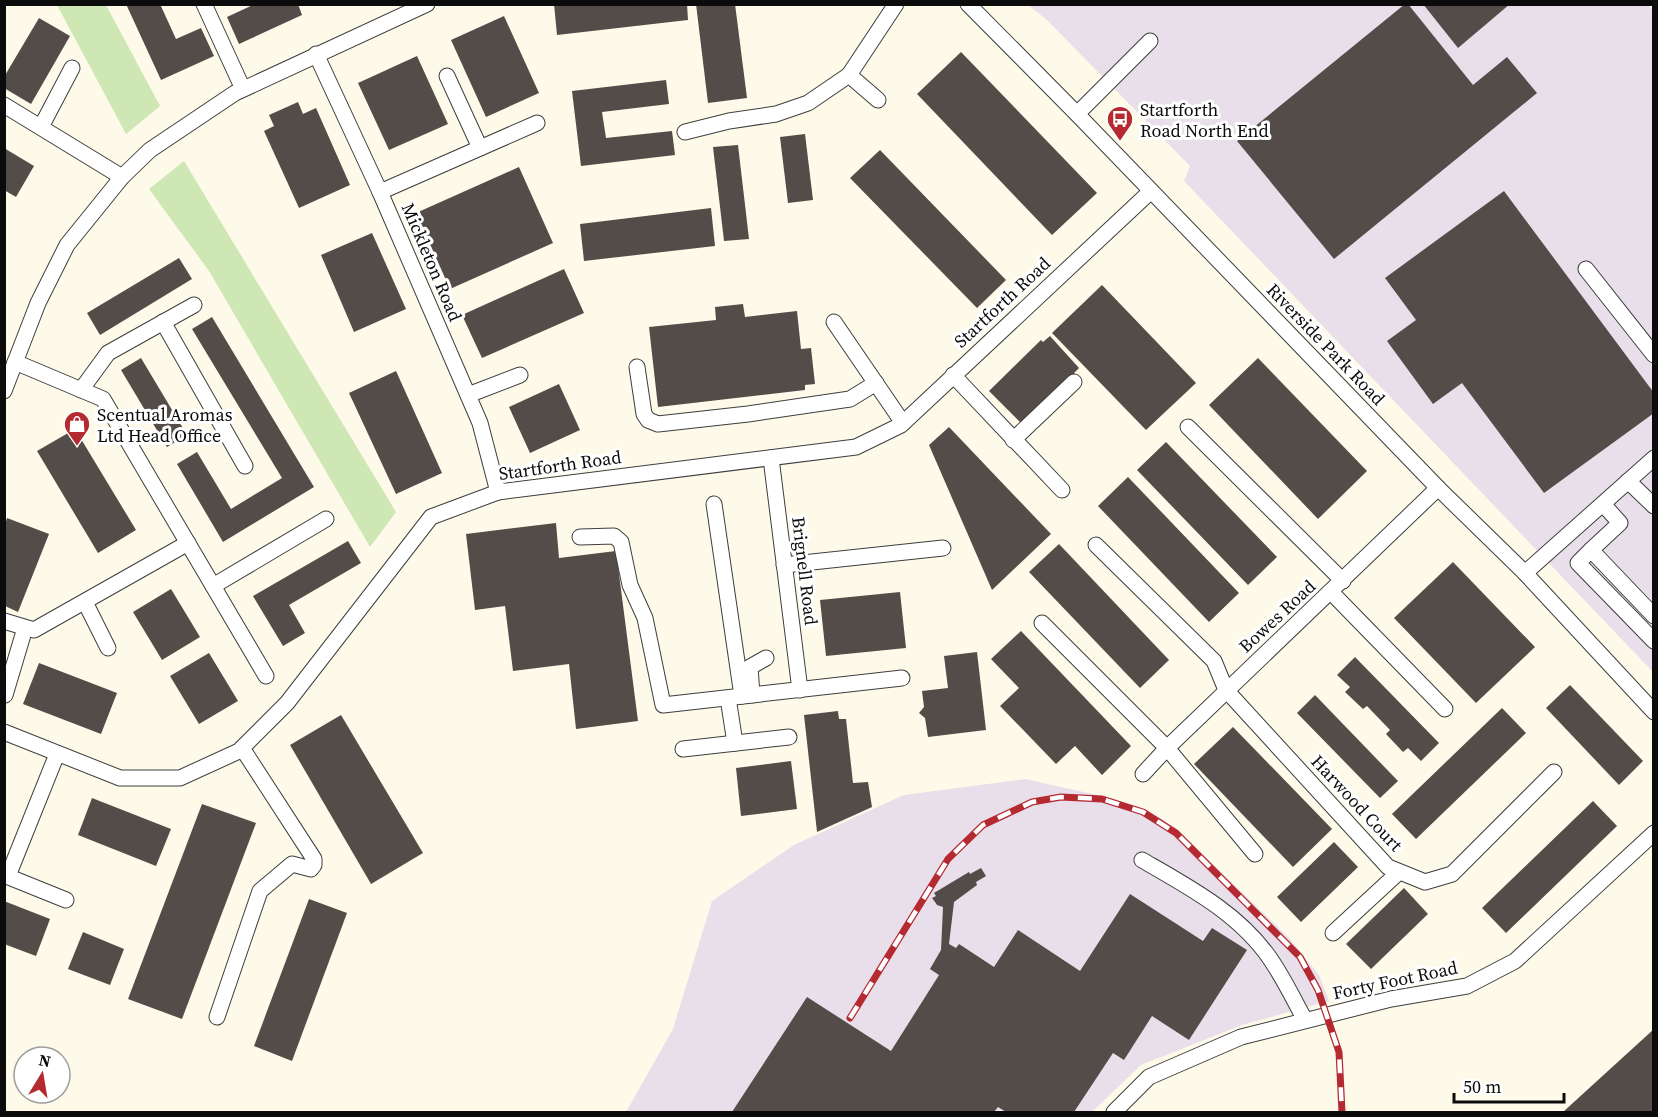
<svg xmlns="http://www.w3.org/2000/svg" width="1658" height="1117" viewBox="0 0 1658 1117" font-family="'Source Serif 4',serif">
<rect width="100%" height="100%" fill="#fefae9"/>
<g fill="#e8dfea">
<path d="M 1028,5 L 1648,5 L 1654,11 L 1653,672 L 1184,181 L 1190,166 L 1047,20 Z"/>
<path d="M 1025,779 L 1115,799 L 1161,818 L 1189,841 L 1290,939 L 1319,975 L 1329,1001 L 1242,1025 L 1141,1065 L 1092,1112 L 626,1112 L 673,1029 L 712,901 L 794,845 L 904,795 Z"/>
</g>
<g fill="#cfe6b5">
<path d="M 57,5 L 106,5 L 160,106 L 126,134 Z"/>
<path d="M 184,161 L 396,512 L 370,547 L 209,271 L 149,189 Z"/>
</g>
<g fill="#534c48">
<path d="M 126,4 L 160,4 L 176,39 L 201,28 L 214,56 L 161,80 Z"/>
<path d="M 255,4 L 298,4 L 302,15 L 239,44 L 227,17 Z"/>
<path d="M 554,4 L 687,4 L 688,20 L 557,35 Z"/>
<path d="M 696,4 L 735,4 L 747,98 L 708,103 Z"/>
<path d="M 1405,4 L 1408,4 L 1473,85 L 1507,57 L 1537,93 L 1334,259 L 1237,141 Z"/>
<path d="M 1423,4 L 1510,4 L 1458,48 Z"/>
<path d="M 504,16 L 539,93 L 486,117 L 451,40 Z"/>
<path d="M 39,18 L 70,36 L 31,104 L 4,88 L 4,77 Z"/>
<path d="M 961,52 L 1097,193 L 1052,235 L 917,94 Z"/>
<path d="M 417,56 L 448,124 L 389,150 L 358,83 Z"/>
<path d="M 666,80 L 669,104 L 602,112 L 606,138 L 672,131 L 675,155 L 581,166 L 572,91 Z"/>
<path d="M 298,102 L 303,114 L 316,108 L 350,185 L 299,208 L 264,131 L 274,126 L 269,115 Z"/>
<path d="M 805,134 L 813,200 L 788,203 L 780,137 Z"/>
<path d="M 738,145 L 749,239 L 724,241 L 713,147 Z"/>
<path d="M 4,148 L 34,166 L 16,197 L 4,190 Z"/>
<path d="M 880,150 L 1006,280 L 977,308 L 850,178 Z"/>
<path d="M 519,167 L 553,243 L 450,289 L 416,213 Z"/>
<path d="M 1504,191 L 1654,393 L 1654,413 L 1544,493 L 1462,383 L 1433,404 L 1387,341 L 1416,320 L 1385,278 Z"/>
<path d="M 711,208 L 715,246 L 584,261 L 580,224 Z"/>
<path d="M 372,233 L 406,309 L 354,332 L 321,255 Z"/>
<path d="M 179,258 L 192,279 L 100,335 L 87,313 Z"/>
<path d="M 564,269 L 584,313 L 482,358 L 462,315 Z"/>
<path d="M 1102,285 L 1196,383 L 1146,430 L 1052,333 Z"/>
<path d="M 743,304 L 745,317 L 797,311 L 801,349 L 811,348 L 815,384 L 805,385 L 805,390 L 658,407 L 649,327 L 716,320 L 715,307 Z"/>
<path d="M 212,317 L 314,487 L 223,542 L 177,464 L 197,452 L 231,509 L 282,478 L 192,329 Z"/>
<path d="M 1050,336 L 1079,368 L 1074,373 L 1075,374 L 1023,425 L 989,391 L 1041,340 L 1043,342 Z"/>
<path d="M 141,358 L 187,435 L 167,447 L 121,370 Z"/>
<path d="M 1258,358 L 1367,471 L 1318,519 L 1209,405 Z"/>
<path d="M 396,371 L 442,473 L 396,494 L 349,393 Z"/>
<path d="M 559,384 L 580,430 L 530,453 L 509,407 Z"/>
<path d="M 949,427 L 1051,534 L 992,590 L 929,445 Z"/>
<path d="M 75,429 L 136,530 L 98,553 L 37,451 Z"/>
<path d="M 1166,442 L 1277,557 L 1248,585 L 1137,470 Z"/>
<path d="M 1128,477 L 1239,593 L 1209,622 L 1098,506 Z"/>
<path d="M 7,518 L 49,534 L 18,612 L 5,606 L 5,525 Z"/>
<path d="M 556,523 L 559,558 L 616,551 L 638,721 L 576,729 L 569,664 L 513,671 L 505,606 L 475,610 L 466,534 Z"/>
<path d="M 348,541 L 361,563 L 289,605 L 305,633 L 283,646 L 253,596 Z"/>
<path d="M 1059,544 L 1169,660 L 1140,688 L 1029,572 Z"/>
<path d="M 1453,562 L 1535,647 L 1476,703 L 1394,618 Z"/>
<path d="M 171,589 L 200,637 L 162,660 L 133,612 Z"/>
<path d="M 900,592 L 906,648 L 826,656 L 820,600 Z"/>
<path d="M 1021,631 L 1131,746 L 1102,775 L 1075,746 L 1056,764 L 1000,706 L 1019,688 L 991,659 Z"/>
<path d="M 977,652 L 986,730 L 928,737 L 925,718 L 919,713 L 924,707 L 922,691 L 948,688 L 944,656 Z"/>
<path d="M 209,653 L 238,701 L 199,724 L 170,676 Z"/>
<path d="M 1355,657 L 1439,743 L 1421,761 L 1408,748 L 1403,752 L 1386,734 L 1390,730 L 1367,706 L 1363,709 L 1345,692 L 1350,687 L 1337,675 Z"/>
<path d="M 39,663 L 117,693 L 101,734 L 23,704 Z"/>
<path d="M 1570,685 L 1643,761 L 1619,785 L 1546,708 Z"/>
<path d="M 1315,695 L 1398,781 L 1380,798 L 1297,713 Z"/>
<path d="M 1502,708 L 1526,733 L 1416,839 L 1392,814 Z"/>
<path d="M 838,711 L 839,719 L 846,719 L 853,783 L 868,782 L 872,807 L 817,832 L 804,715 Z"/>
<path d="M 341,715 L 423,853 L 371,884 L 290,745 Z"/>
<path d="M 1233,727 L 1332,829 L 1293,867 L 1194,764 Z"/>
<path d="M 791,761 L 797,809 L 741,816 L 736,768 Z"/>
<path d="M 92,798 L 171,829 L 156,866 L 78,835 Z"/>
<path d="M 1593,801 L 1617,826 L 1506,933 L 1482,908 Z"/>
<path d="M 202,804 L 256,823 L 182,1019 L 128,999 Z"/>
<path d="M 1334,842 L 1358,867 L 1301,922 L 1277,897 Z"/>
<path d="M 981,868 L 986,876 L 976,882 L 977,885 L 954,902 L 949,944 L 956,948 L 959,944 L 994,967 L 1018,930 L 1080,971 L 1130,894 L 1203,941 L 1212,928 L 1247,950 L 1189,1040 L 1152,1016 L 1124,1060 L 1113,1053 L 1074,1112 L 1006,1112 L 998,1107 L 994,1112 L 732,1112 L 807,997 L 891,1051 L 939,975 L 930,969 L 941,950 L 943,907 L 937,905 L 935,902 L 932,898 L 936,896 L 934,893 L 969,872 L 970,874 Z"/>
<path d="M 1404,888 L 1428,914 L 1371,969 L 1346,944 Z"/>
<path d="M 309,899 L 347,913 L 292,1061 L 254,1046 Z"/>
<path d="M 4,901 L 50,919 L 36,956 L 4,944 Z"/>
<path d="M 83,932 L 124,949 L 110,985 L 68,969 Z"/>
<path d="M 1654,1029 L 1654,1112 L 1563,1112 Z"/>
</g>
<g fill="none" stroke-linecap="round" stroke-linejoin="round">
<g stroke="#3e3e3e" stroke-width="17">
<g id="minor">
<path d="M 204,4 L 243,89"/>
<path d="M 968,4 L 1077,114 L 1438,488 L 1525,573 L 1654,712"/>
<path d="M 316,54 L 380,192 L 480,423 L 498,492"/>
<path d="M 849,75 L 878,100"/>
<path d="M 447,76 L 480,148"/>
<path d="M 4,105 L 122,177"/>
<path d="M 1077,114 L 1150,41"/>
<path d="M 41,127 L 72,68"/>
<path d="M 685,132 L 729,121 L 776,114 L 808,103 L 849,75 L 896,4"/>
<path d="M 380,192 L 537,123"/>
<path d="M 1586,269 L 1654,355"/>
<path d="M 163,322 L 245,466"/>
<path d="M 834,322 L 903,423"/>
<path d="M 15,362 L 103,399 L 266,676"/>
<path d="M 637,367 L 644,414 L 648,420 L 658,424 L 748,414 L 850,399 L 876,383"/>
<path d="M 953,375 L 1062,490"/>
<path d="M 81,390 L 108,353 L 194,305"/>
<path d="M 4,391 L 38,303 L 67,245 L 122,177 L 150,150 L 235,93 L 427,4"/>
<path d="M 468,395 L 520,375"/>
<path d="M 1188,427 L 1343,581"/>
<path d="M 1013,440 L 1074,382"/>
<path d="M 771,458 L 800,690"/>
<path d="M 1628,481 L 1654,506"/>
<path d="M 714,504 L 742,696"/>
<path d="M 580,537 L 614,536 L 621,542 L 630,585 L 645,618 L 663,705 L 902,678"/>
<path d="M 1096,545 L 1214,661 L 1226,690 L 1388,867 L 1425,882 L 1452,874 L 1554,772"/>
<path d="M 1591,550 L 1620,523 L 1603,504"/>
<path d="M 784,565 L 943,548"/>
<path d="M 1525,573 L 1654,458"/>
<path d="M 213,586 L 326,519"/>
<path d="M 1331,592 L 1445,709"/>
<path d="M 85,602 L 108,648"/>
<path d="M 1654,616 L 1591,550 L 1578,563 L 1654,641"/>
<path d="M 4,621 L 34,630 L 188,543"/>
<path d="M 1042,623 L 1167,748 L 1255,854"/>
<path d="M 5,695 L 25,628"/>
<path d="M 752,695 L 750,667 L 766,658"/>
<path d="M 728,698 L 735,743"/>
<path d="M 4,732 L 120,778 L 180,778 L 239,751 L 287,703 L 431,517 L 498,492 L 856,447 L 901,425 L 1151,191"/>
<path d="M 683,749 L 789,737"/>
<path d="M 1143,774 L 1167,748 L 1438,488"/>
<path d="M 1142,860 C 1189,887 1240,914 1271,960 C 1284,979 1294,1000 1305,1020"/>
<path d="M 4,875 L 66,900"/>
<path d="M 8,876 L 57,754"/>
<path d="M 1333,933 L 1399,872"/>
<path d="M 217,1017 L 260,891 L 292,864 L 311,869 L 314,865 L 314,859 L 242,748"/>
<path d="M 1114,1112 L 1149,1077 L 1241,1037 L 1391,999 L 1467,986 L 1515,961 L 1654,833"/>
</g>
</g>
<use href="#minor" stroke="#fff" stroke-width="15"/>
<g stroke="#b52931" stroke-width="7">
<path id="rail" d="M 850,1018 L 948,859 L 983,825 L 1032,802 L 1061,797 L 1102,799 L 1143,812 L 1176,833 L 1300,957 L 1318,990 L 1339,1052 L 1342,1112"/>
</g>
<use href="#rail" stroke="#fff" stroke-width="4.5" stroke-dasharray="14" stroke-linecap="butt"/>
</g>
<defs>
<g id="bus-pin" transform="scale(1.35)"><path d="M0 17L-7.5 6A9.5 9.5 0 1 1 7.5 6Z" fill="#b52931" stroke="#fff"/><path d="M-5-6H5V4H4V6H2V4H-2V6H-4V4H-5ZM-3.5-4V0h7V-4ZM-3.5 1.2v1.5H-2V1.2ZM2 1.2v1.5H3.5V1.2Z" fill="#fff"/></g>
<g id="shop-pin" transform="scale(1.35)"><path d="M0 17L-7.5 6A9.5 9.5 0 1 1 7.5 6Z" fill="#b52931" stroke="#fff"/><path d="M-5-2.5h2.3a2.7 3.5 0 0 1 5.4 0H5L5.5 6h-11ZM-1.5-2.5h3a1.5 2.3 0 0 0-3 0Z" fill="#fff"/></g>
</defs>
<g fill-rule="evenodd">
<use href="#bus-pin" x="1120" y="119"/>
<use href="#shop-pin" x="77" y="424"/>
</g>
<g text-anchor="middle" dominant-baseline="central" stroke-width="6" stroke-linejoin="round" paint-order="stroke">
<g font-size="18" fill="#0b0b0b" stroke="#fff" text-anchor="start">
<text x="1140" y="109">Startforth<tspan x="1140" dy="21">Road North End</tspan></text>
<text x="97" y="414">Scentual Aromas<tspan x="97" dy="21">Ltd Head Office</tspan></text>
</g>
<g font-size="18" fill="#0b0b0b" stroke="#fff">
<text transform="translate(432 262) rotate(67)">Mickleton Road</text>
<text transform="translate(1002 302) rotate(-43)">Startforth Road</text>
<text transform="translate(1326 344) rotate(46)">Riverside Park Road</text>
<text transform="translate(560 465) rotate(-8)">Startforth Road</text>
<text transform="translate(805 571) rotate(83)">Brignell Road</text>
<text transform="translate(1277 616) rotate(-43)">Bowes Road</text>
<text transform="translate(1357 803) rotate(47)">Harwood Court</text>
<text transform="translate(1395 980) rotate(-12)">Forty Foot Road</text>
</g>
</g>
<rect width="1658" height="1117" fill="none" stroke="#0b0b0b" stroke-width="12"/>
<g transform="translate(42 1075) rotate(11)"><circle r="28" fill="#ffffff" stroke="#9d9d9d" stroke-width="1.5"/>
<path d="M0-4.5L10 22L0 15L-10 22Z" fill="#b52931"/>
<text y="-9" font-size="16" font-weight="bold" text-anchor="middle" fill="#0b0b0b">N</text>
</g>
<path d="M1454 1093v9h110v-9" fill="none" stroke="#0b0b0b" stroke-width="3"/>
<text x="1463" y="1093" font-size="18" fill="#0b0b0b" stroke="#ffffff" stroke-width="4.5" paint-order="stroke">50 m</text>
</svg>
